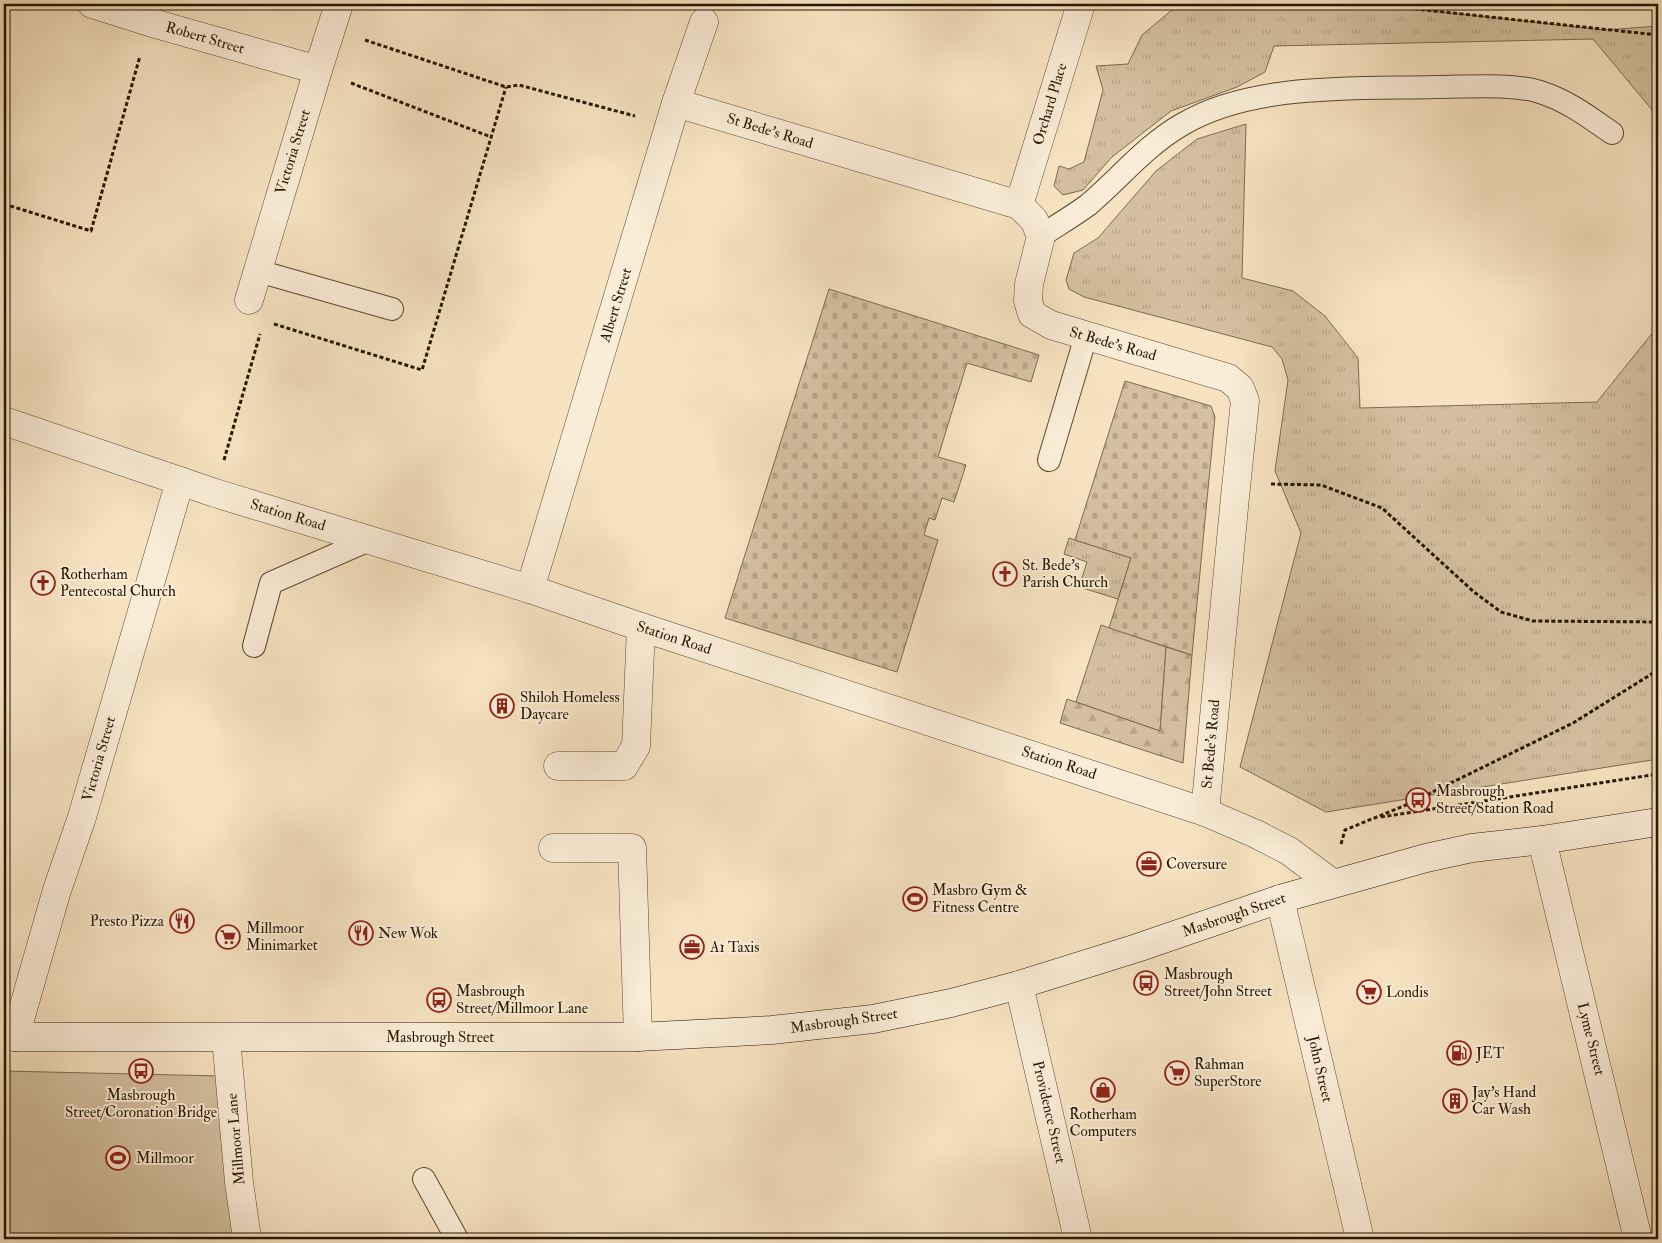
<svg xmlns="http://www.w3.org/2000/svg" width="1662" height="1243" viewBox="0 0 1662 1243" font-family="'IM FELL Double Pica',serif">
<defs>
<pattern id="grass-tufts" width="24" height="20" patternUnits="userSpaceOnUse" patternTransform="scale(1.25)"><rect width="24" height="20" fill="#d4c0a1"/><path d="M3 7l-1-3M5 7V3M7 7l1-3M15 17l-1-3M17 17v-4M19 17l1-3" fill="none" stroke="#b6a489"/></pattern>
<pattern id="forest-firs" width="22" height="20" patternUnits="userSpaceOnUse" patternTransform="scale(1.25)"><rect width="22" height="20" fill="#d4c0a1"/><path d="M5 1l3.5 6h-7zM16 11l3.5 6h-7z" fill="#b6a489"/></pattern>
<pattern id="cemetery-stones" width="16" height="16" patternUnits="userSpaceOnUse" patternTransform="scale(1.25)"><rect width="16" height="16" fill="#d4c0a1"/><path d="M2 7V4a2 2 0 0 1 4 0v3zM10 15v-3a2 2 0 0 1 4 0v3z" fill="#b6a489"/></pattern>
</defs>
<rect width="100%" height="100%" fill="#f7e3c2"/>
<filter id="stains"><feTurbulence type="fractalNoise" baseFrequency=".004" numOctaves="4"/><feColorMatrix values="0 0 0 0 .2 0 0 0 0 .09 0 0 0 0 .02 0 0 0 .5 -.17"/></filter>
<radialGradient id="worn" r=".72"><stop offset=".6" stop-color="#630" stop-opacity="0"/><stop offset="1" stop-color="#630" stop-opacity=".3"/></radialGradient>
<g fill="url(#grass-tufts)" stroke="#7e6b50">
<path d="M 1179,4 L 1369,4 L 1605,30 L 1658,26 L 1658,117 L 1593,39 L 1274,46 L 1265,72 L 1237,87 L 1171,111 L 1112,157 L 1083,190 L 1063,195 L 1054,186 L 1059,166 L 1069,169 L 1084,162 L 1103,90 L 1096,66 L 1128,64 L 1142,35 Z"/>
<path d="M 1246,124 L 1242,278 L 1293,291 L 1325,316 L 1358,358 L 1360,408 L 1597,402 L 1658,326 L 1658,759 L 1326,812 L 1240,767 L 1301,533 L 1275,471 L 1288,380 L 1282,359 L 1272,347 L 1084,297 L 1069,289 L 1066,280 L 1074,253 L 1098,238 L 1156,171 L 1197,139 Z"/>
<path d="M 1069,538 L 1131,558 L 1118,599 L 1079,587 L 1087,562 L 1064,554 Z"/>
<path d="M 1101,625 L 1166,647 L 1160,731 L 1076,702 Z"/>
</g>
<path fill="url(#forest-firs)" stroke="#7e6b50" d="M 1166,647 L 1192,655 L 1183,763 L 1060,723 L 1067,699 L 1160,731 Z"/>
<g fill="url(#cemetery-stones)" stroke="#7e6b50">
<path d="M 829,289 L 1039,355 L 1031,382 L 967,363 L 938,457 L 966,465 L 954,502 L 942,498 L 935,520 L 929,518 L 924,535 L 938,540 L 897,672 L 725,618 Z"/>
<path d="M 1125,381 L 1211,406 L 1215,417 L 1192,655 L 1109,628 L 1131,558 L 1075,540 Z"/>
</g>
<path fill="#d4c0a1" stroke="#7e6b50" d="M 4,1071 L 220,1076 L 244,1239 L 4,1239 Z"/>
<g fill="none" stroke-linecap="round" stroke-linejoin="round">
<g stroke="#5b4930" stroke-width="24">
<g id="lane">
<path d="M 1041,236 C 1056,226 1073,216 1088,205 C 1120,178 1146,145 1183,124 C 1253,83 1355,89 1435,87 C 1466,87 1511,83 1540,92 C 1568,101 1589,117 1612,133"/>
<path d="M 258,271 L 392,309"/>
<path d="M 1049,460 L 1086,336"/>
<path d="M 254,646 L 271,583 L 369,540"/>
<path d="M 424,1179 L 457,1239"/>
</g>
</g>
<g stroke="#5b4930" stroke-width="29">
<g id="street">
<path d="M 92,4 L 149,22 L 318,70"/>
<path d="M 676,103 L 1019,205 L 1034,220 L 1041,236 L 1029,284 L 1028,301 L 1032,314 L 1051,325 L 1228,378 L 1240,388 L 1245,401 L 1235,497 L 1205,812"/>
<path d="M 1019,205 L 1081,4"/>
<path d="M 249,300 L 318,70 L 339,4"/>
<path d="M 4,421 L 215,493 L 530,589 L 641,627 L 1205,812 L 1256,834 L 1289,851 L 1332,883"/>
<path d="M 530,589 L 676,103 L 704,22"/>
<path d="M 558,766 L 624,766 L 636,746 L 641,627"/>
<path d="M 1542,840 L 1638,1239"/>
<path d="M 553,848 L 632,848 L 638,1037"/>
<path d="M 1280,899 L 1360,1239"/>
<path d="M 1019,985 L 1078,1239"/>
<path d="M 15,1037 L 57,890 L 82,817 L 180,481"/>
<path d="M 226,1038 L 239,1182 L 247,1239"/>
</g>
</g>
<g stroke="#271600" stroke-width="29">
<path id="secondary" d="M 4,1035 L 15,1037 L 638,1037 L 772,1030 L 873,1019 L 951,1003 L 1019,985 L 1137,948 L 1280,899 L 1426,858 L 1472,848 L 1542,840 L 1658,822"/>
</g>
<g stroke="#271600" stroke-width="3" stroke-dasharray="4 2.5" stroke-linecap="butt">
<path d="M 1369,4 L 1658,35"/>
<path d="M 365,40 L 506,87 L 519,85 L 635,116"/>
<path d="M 351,83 L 491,137"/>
<path d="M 4,204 L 91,231 L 140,56"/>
<path d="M 274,324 L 422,370 L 506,87"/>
<path d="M 224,460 L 260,334"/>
<path d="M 1271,484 L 1321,485 L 1382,508 L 1474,592 L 1501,612 L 1533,621 L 1658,622"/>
<path d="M 1381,817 L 1658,774"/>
<path d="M 1341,844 L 1345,830 L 1406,805 L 1573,723 L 1658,670"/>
</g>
<use href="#lane" stroke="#faedd7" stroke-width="22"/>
<use href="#street" stroke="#faedd7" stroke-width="28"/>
<use href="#secondary" stroke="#faedd7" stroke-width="28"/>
</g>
<defs>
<g id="church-ring" transform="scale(1.25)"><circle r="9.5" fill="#faedd7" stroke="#8f2418" stroke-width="1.5"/><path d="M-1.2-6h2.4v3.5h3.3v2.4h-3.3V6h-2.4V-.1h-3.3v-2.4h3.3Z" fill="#8f2418"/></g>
<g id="building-ring" transform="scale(1.25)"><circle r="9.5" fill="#faedd7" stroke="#8f2418" stroke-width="1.5"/><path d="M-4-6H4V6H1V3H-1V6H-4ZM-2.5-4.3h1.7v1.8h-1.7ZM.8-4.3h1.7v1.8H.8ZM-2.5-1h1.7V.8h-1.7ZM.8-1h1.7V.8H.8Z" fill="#8f2418"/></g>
<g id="bus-ring" transform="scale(1.25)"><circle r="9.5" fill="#faedd7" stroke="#8f2418" stroke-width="1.5"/><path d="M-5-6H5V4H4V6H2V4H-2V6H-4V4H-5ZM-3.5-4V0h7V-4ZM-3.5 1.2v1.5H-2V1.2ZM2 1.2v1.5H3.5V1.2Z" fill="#8f2418"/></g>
<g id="office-ring" transform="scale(1.25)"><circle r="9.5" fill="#faedd7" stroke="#8f2418" stroke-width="1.5"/><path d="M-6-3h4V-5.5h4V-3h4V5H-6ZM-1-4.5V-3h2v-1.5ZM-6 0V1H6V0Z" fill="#8f2418"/></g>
<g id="stadium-ring" transform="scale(1.25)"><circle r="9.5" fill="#faedd7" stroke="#8f2418" stroke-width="1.5"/><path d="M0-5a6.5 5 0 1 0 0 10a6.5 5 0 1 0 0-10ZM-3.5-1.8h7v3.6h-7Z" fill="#8f2418"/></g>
<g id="restaurant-ring" transform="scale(1.25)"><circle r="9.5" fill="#faedd7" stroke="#8f2418" stroke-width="1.5"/><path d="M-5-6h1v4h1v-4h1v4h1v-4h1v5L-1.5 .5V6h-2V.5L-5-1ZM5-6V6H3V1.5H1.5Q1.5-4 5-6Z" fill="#8f2418"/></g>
<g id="supermarket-ring" transform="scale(1.25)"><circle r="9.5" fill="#faedd7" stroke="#8f2418" stroke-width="1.5"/><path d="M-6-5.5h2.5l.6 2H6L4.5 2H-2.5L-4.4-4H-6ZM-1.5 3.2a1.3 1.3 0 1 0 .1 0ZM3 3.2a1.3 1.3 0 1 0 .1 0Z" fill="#8f2418"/></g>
<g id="fuel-ring" transform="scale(1.25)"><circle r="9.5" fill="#faedd7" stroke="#8f2418" stroke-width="1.5"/><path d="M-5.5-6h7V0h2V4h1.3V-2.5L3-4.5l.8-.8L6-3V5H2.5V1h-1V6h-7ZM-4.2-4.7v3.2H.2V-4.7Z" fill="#8f2418"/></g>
<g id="shop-ring" transform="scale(1.25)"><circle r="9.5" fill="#faedd7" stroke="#8f2418" stroke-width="1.5"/><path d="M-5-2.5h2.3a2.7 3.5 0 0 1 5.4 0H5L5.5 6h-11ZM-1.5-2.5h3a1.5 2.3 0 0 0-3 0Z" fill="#8f2418"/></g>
</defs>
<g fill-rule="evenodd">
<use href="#church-ring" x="1005" y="574"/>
<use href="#church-ring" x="43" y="583"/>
<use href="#building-ring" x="502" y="706"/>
<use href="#bus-ring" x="1418" y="800"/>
<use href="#office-ring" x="1149" y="864"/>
<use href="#stadium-ring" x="915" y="899"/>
<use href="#restaurant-ring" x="182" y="921"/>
<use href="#restaurant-ring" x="361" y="933"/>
<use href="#supermarket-ring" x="228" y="937"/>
<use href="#office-ring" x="692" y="947"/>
<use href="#bus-ring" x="1146" y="983"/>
<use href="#supermarket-ring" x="1369" y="992"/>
<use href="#bus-ring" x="439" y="1000"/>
<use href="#fuel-ring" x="1459" y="1053"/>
<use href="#bus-ring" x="141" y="1071"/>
<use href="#supermarket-ring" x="1177" y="1073"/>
<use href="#shop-ring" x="1103" y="1090"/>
<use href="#building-ring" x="1455" y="1101"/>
<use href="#stadium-ring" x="118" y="1158"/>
</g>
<g text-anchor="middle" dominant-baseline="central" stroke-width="4" stroke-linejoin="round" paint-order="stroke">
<g font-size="15" fill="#271600" stroke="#faedd7">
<text transform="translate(205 38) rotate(16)">Robert Street</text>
<text transform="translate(1050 104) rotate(-73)">Orchard Place</text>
<text transform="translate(770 131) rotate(17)">St Bede's Road</text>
<text transform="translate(293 152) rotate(-73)">Victoria Street</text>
<text transform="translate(616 305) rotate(-73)">Albert Street</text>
<text transform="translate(1113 344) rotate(16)">St Bede's Road</text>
<text transform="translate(288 515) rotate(17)">Station Road</text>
<text transform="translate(674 638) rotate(18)">Station Road</text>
<text transform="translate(1211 744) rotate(-85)">St Bede's Road</text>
<text transform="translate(99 759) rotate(-74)">Victoria Street</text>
<text transform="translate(1059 763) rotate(18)">Station Road</text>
<text transform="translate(1234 915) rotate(-19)">Masbrough Street</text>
<text transform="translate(844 1021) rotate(-8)">Masbrough Street</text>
<text x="440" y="1037">Masbrough Street</text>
<text transform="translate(1591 1039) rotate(76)">Lyme Street</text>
<text transform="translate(1320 1069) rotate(77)">John Street</text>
<text transform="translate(1049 1112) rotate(77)">Providence Street</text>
<text transform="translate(236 1139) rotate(-95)">Millmoor Lane</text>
</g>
<g font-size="15" fill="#271600" stroke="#faedd7" text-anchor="start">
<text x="1022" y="565">St. Bede's<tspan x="1022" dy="17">Parish Church</tspan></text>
<text x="60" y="574">Rotherham<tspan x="60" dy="17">Pentecostal Church</tspan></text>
<text x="520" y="697">Shiloh Homeless<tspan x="520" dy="17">Daycare</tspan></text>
<text x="1436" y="791">Masbrough<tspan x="1436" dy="17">Street/Station Road</tspan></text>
<text x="1166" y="864">Coversure</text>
<text x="932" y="890">Masbro Gym &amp;<tspan x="932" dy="17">Fitness Centre</tspan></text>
<text x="164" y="921" text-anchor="end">Presto Pizza</text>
<text x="246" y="928">Millmoor<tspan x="246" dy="17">Minimarket</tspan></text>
<text x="378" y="933">New Wok</text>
<text x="710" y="947">A1 Taxis</text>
<text x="1164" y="974">Masbrough<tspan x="1164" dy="17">Street/John Street</tspan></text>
<text x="456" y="991">Masbrough<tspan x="456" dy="17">Street/Millmoor Lane</tspan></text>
<text x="1386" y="992">Londis</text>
<text x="1476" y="1053">JET</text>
<text x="1194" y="1064">Rahman<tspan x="1194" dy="17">SuperStore</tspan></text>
<text x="1472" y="1092">Jay's Hand<tspan x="1472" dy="17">Car Wash</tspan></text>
<text x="141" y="1095" text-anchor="middle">Masbrough<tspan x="141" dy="17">Street/Coronation Bridge</tspan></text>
<text x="1103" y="1114" text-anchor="middle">Rotherham<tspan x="1103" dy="17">Computers</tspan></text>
<text x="136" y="1158">Millmoor</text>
</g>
</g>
<rect width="1662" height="1243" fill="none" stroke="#f7e3c2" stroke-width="20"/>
<rect x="5" y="5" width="1652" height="1233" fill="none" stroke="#271600" stroke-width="2.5"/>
<rect x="10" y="10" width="1642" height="1223" fill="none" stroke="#271600"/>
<rect width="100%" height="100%" filter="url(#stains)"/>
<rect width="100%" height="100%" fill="url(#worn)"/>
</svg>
